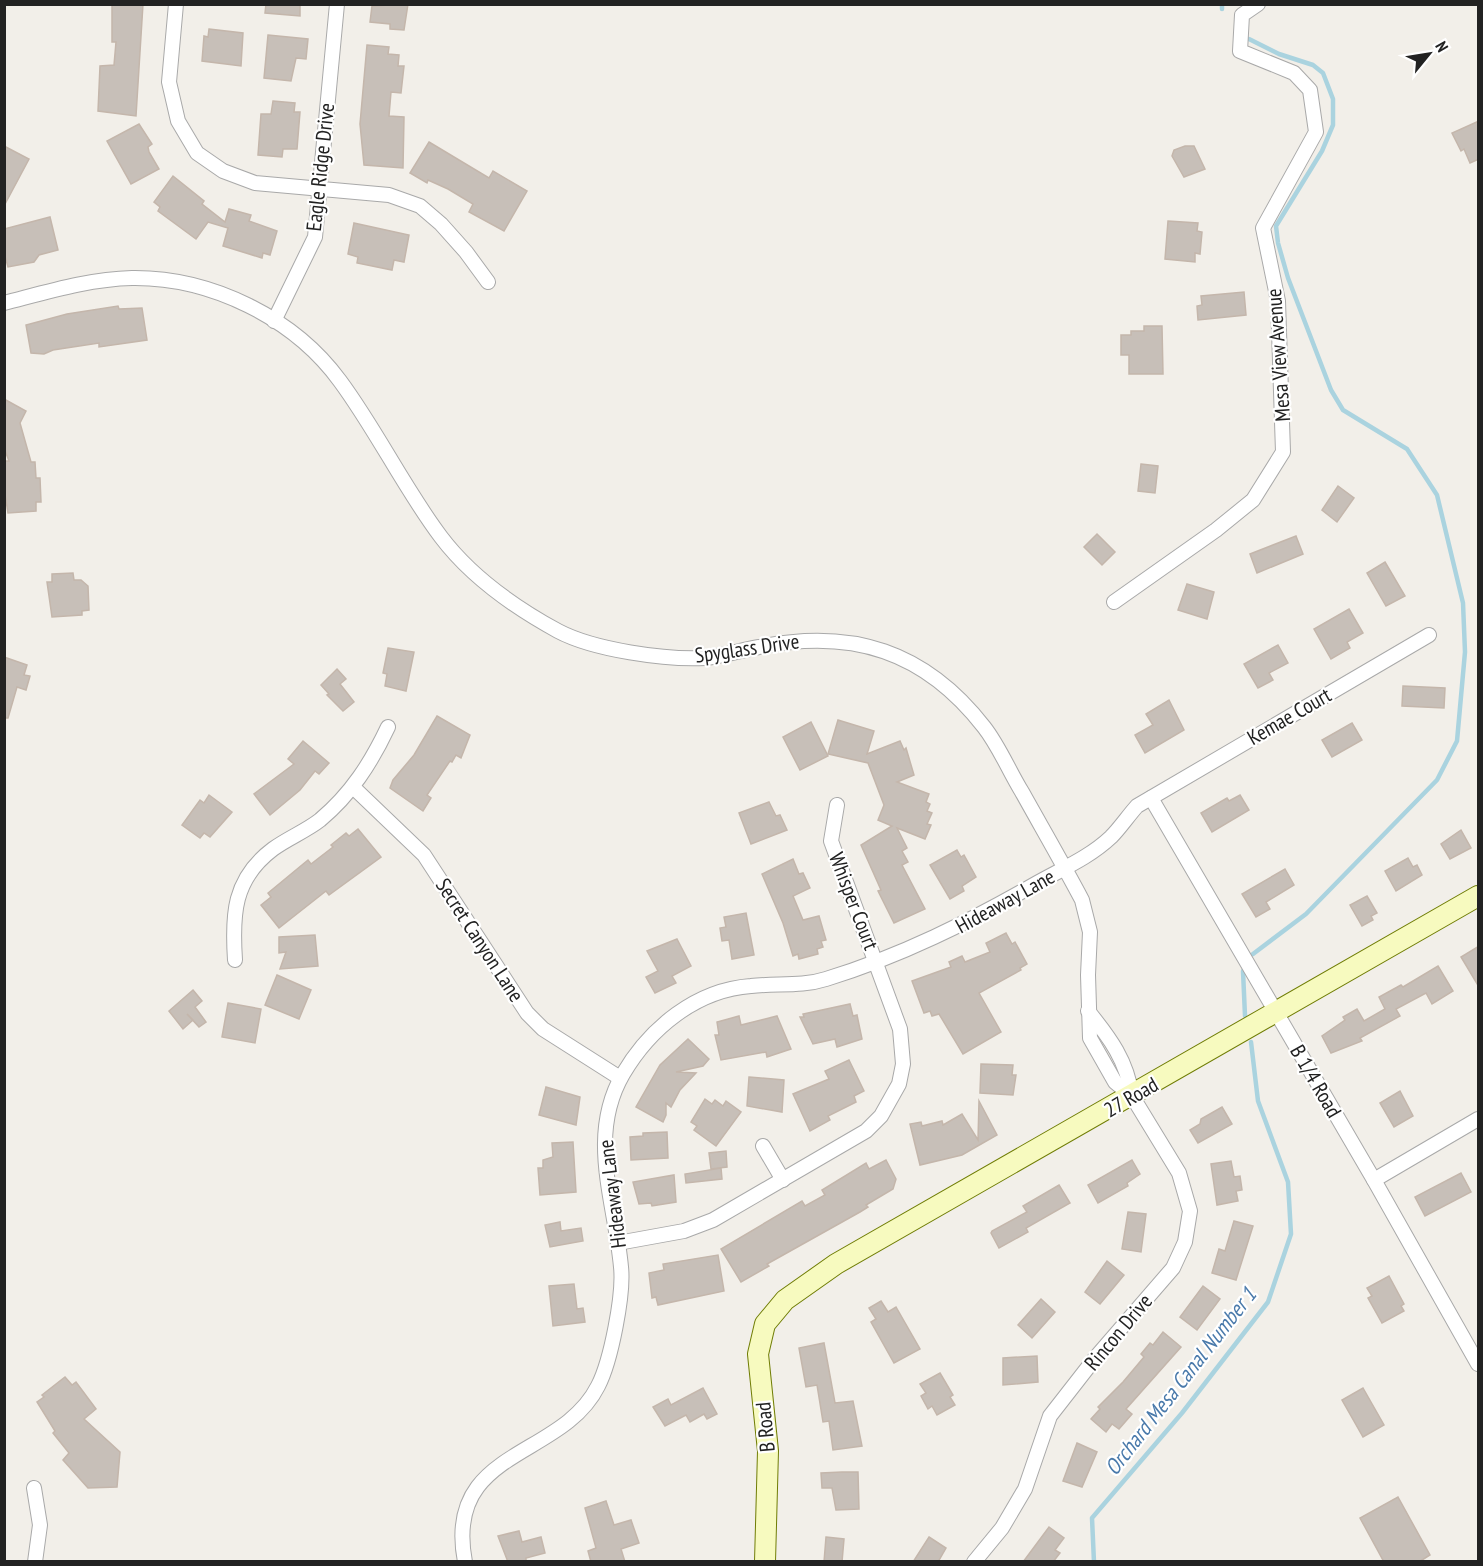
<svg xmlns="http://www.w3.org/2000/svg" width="1483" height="1566" viewBox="0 0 1483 1566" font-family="'PT Sans Narrow',sans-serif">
<rect width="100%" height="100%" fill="#f2efe9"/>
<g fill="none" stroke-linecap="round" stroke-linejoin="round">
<g stroke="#aad3df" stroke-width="4.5">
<path d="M 1222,4 L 1222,9"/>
<path d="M 1249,39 L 1279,54 L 1313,65 L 1323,73 L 1333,99 L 1333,125 L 1322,151 L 1276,226 L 1278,243 L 1288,278 L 1331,390 L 1343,410 L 1407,449 L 1437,495 L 1463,603 L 1465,652 L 1457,741 L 1437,780 L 1306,914 L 1253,954"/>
<path d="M 1243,971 L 1245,1016"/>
<path d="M 1094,1562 L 1092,1518 L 1182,1413 L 1268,1302 L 1291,1234 L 1288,1182 L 1258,1101 L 1251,1042"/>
</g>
</g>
<g fill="#c7bfb8" stroke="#c4b6ab" stroke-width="1.5">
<path d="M 112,4 L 143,4 L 136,116 L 98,111 L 100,66 L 114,65 L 116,42 L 112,42 Z"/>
<path d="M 266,4 L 300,4 L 300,16 L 265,13 Z"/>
<path d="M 408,4 L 404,30 L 390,29 L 390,24 L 370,22 L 372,6 Z"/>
<path d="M 209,29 L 243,33 L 241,66 L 202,61 L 204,36 L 208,37 Z"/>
<path d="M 268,35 L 308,39 L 306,59 L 296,58 L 291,81 L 264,78 Z"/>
<path d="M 367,45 L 389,47 L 388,54 L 399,55 L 398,66 L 404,66 L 401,93 L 391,92 L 389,116 L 404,117 L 403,168 L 364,165 L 360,124 Z"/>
<path d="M 273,101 L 295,103 L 294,112 L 300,112 L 297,149 L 283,149 L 282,157 L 258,155 L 261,114 L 271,114 Z"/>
<path d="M 1479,121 L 1479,159 L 1470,163 L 1464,149 L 1461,151 L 1452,133 Z"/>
<path d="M 139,124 L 152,144 L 148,147 L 149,152 L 159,169 L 131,184 L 107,141 Z"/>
<path d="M 429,142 L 489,178 L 493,171 L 527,191 L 504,231 L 469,212 L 473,204 L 448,189 L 428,180 L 427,183 L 410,173 Z"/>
<path d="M 4,146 L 29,159 L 4,206 Z"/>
<path d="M 1185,146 L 1194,146 L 1205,169 L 1184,177 L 1172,156 L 1174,150 Z"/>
<path d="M 173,176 L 204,201 L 202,204 L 225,222 L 229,209 L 251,215 L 249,221 L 277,231 L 270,255 L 263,253 L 262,258 L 223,246 L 228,228 L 208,222 L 196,239 L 158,211 L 160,207 L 154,202 Z"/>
<path d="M 50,217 L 58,250 L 39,255 L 34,262 L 8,267 L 4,253 L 4,229 Z"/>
<path d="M 1168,221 L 1198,223 L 1197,231 L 1202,232 L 1200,254 L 1195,253 L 1195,262 L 1165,259 Z"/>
<path d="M 354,223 L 409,235 L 404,262 L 394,260 L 392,270 L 357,263 L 358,257 L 348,254 Z"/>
<path d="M 1244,292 L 1246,315 L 1198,320 L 1197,306 L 1202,305 L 1201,296 Z"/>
<path d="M 118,306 L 119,309 L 142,308 L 147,340 L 99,347 L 99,343 L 53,350 L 44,354 L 31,353 L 26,325 L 67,314 Z"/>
<path d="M 1144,326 L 1162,326 L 1163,374 L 1129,374 L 1129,355 L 1121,355 L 1121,335 L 1131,335 L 1131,331 L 1144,331 Z"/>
<path d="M 4,399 L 26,411 L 20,423 L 31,462 L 35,462 L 36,478 L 40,478 L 41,502 L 36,502 L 36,511 L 8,513 L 4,488 L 4,461 L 9,461 L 4,448 Z"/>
<path d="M 1141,464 L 1158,466 L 1155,493 L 1138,491 Z"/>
<path d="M 1338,486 L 1354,498 L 1337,522 L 1322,510 Z"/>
<path d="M 1097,534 L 1115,552 L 1102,565 L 1084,547 Z"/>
<path d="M 1296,536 L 1303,554 L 1257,573 L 1250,554 Z"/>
<path d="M 1385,562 L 1405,596 L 1386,606 L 1367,573 Z"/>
<path d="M 73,573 L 74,580 L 81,580 L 88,586 L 89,610 L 82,611 L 82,615 L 52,617 L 47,582 L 52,582 L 52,574 Z"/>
<path d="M 1187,584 L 1214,592 L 1207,619 L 1178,610 Z"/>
<path d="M 1349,609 L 1363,633 L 1347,642 L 1350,648 L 1331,659 L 1314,629 Z"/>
<path d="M 1278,645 L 1288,663 L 1269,673 L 1273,680 L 1258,688 L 1244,664 Z"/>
<path d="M 388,648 L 414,652 L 406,691 L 385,686 L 387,674 L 383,673 Z"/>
<path d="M 4,657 L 27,665 L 24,675 L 30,676 L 26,690 L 17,687 L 8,718 L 4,718 Z"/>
<path d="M 337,669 L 346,679 L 340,684 L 354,702 L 343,711 L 327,695 L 329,694 L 321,685 Z"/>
<path d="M 1403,686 L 1445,688 L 1444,708 L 1402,706 Z"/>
<path d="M 1169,700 L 1184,730 L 1145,753 L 1135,735 L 1153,725 L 1146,714 Z"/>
<path d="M 437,716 L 470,735 L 461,758 L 456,755 L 452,762 L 450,761 L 427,795 L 431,798 L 423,811 L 390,788 L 393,780 L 414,755 Z"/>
<path d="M 838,720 L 874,731 L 867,754 L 900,741 L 904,750 L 906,748 L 914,775 L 897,782 L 929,794 L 926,802 L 930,804 L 927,811 L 932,813 L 927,824 L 931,825 L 925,839 L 897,828 L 907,848 L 902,851 L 908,862 L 902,865 L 925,909 L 894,923 L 878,891 L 881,890 L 861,845 L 892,826 L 878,820 L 884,805 L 868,763 L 828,754 Z"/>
<path d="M 811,722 L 828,756 L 800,770 L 783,737 Z"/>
<path d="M 1352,723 L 1362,740 L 1332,757 L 1322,740 Z"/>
<path d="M 303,741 L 329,763 L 319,774 L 315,771 L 300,790 L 270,815 L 254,794 L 294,764 L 288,759 Z"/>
<path d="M 209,795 L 232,812 L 210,837 L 204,833 L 200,838 L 182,825 L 200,800 L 204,803 Z"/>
<path d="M 1240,795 L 1249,810 L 1212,832 L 1201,813 L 1227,798 L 1229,801 Z"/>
<path d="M 769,802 L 776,816 L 780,815 L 787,830 L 751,844 L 739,813 Z"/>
<path d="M 358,829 L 381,857 L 329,895 L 326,891 L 279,928 L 261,905 L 271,897 L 268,893 L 308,860 L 311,864 L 333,847 L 331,845 L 346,833 L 349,836 Z"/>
<path d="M 1461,830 L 1471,848 L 1450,859 L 1441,844 Z"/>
<path d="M 957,850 L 961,857 L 964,855 L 976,877 L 962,886 L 964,891 L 950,899 L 930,865 Z"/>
<path d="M 1408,858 L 1413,867 L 1417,865 L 1422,875 L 1396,891 L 1385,871 Z"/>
<path d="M 793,859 L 799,874 L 803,873 L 810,888 L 793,896 L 803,920 L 819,916 L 826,940 L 821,941 L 823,947 L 817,949 L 818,954 L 799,959 L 798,954 L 793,956 L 783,923 L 762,874 Z"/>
<path d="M 1285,869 L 1294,885 L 1266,902 L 1270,909 L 1256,917 L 1242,894 Z"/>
<path d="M 1367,896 L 1377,913 L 1371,916 L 1373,920 L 1362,926 L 1350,905 Z"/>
<path d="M 746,913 L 754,955 L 732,959 L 729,940 L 722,941 L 720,928 L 726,927 L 724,917 Z"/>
<path d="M 1006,933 L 1012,944 L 1015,942 L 1027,964 L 1020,968 L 1021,970 L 979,993 L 1001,1032 L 963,1054 L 939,1014 L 932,1016 L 930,1011 L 924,1013 L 912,981 L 951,967 L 949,962 L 962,956 L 965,962 L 990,952 L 986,943 Z"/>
<path d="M 315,935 L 318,966 L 280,969 L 286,952 L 279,953 L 279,937 Z"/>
<path d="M 677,939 L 691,966 L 672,976 L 676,983 L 655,993 L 646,977 L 658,971 L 647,951 Z"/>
<path d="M 1479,946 L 1479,987 L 1461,957 Z"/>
<path d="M 1438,966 L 1453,991 L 1432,1004 L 1426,993 L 1396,1009 L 1400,1016 L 1360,1038 L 1362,1041 L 1331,1053 L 1322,1036 L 1345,1020 L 1343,1017 L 1357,1009 L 1364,1021 L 1385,1009 L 1379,997 L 1401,985 L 1403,987 Z"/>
<path d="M 277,975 L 311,990 L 299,1019 L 265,1005 Z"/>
<path d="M 193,990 L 202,1001 L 195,1007 L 206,1022 L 199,1027 L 187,1014 L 193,1020 L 183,1029 L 169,1011 Z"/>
<path d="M 228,1003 L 261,1009 L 255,1043 L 222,1037 Z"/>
<path d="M 850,1004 L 853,1016 L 857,1015 L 862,1039 L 837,1047 L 835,1039 L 813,1044 L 800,1017 L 804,1017 L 803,1014 Z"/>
<path d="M 739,1016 L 741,1025 L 777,1016 L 791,1049 L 767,1057 L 766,1052 L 721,1060 L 715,1035 L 719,1035 L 717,1022 Z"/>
<path d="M 688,1039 L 709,1059 L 703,1066 L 676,1072 L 696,1073 L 680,1090 L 671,1107 L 666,1103 L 666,1115 L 663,1122 L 636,1107 L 660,1065 Z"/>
<path d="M 849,1060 L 864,1091 L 854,1096 L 856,1102 L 828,1116 L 830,1120 L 810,1131 L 793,1094 L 829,1079 L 825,1071 Z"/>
<path d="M 981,1064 L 1013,1065 L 1012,1075 L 1016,1075 L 1013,1095 L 980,1093 Z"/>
<path d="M 749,1077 L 784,1080 L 782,1112 L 747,1106 Z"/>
<path d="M 546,1087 L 580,1097 L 576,1125 L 539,1115 Z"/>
<path d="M 1400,1091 L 1413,1116 L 1394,1127 L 1380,1103 Z"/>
<path d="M 705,1099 L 712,1104 L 715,1100 L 723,1106 L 726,1101 L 741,1112 L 716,1146 L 694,1130 L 697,1126 L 691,1122 Z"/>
<path d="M 979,1101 L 997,1135 L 962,1155 L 920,1165 L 910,1124 L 921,1122 L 922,1126 L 942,1121 L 943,1125 L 962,1114 L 978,1140 Z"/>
<path d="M 1222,1107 L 1232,1124 L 1198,1143 L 1190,1130 L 1200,1124 L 1201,1119 Z"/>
<path d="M 667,1132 L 668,1158 L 631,1160 L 630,1137 L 643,1136 L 643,1133 Z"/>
<path d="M 573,1142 L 576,1192 L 540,1195 L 538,1168 L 543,1168 L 543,1160 L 553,1157 L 552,1143 Z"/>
<path d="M 726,1151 L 727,1167 L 711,1169 L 709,1153 Z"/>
<path d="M 886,1160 L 896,1179 L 893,1189 L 866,1205 L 868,1207 L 860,1212 L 767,1264 L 769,1266 L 741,1282 L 721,1249 L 802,1201 L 805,1206 L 825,1195 L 822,1190 L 866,1163 L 869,1169 Z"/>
<path d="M 1132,1160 L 1140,1174 L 1127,1183 L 1128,1186 L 1098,1203 L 1088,1185 Z"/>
<path d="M 1231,1161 L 1234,1177 L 1240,1176 L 1242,1190 L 1236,1191 L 1238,1201 L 1217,1205 L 1211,1164 Z"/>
<path d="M 721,1168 L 722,1179 L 686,1183 L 685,1174 Z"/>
<path d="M 1461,1173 L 1471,1192 L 1425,1216 L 1415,1197 Z"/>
<path d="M 674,1175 L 676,1202 L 652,1206 L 651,1203 L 639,1204 L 633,1182 Z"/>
<path d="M 1059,1185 L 1070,1203 L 1026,1228 L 1028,1232 L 999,1248 L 991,1233 L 992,1231 L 1027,1212 L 1023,1206 Z"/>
<path d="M 1128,1212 L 1146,1214 L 1141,1252 L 1122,1249 Z"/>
<path d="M 1234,1221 L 1253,1226 L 1236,1280 L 1212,1273 L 1219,1249 L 1225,1251 Z"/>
<path d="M 560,1222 L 561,1231 L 581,1228 L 583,1241 L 550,1247 L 545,1225 Z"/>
<path d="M 718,1255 L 724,1291 L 658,1305 L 656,1297 L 652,1298 L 649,1273 L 664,1270 L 663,1264 Z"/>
<path d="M 1107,1261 L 1124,1275 L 1100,1304 L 1085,1292 Z"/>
<path d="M 1389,1276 L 1404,1304 L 1401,1306 L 1404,1311 L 1382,1323 L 1368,1298 L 1372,1296 L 1367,1288 Z"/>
<path d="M 574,1284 L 577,1309 L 583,1308 L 585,1322 L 553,1326 L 549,1286 Z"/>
<path d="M 1203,1286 L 1220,1299 L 1197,1330 L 1180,1317 Z"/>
<path d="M 1041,1299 L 1055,1312 L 1032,1338 L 1018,1325 Z"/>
<path d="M 881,1301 L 888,1312 L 896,1307 L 920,1349 L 894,1363 L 871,1322 L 876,1319 L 869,1308 Z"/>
<path d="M 1163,1332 L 1181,1347 L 1126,1409 L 1132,1414 L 1119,1429 L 1112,1424 L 1106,1432 L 1091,1419 L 1100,1409 L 1098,1407 L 1123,1382 L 1144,1357 L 1141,1354 L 1150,1343 L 1153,1345 Z"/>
<path d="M 824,1343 L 835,1403 L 853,1401 L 862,1446 L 833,1450 L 829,1421 L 823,1422 L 817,1385 L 806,1387 L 799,1348 Z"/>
<path d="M 1037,1356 L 1038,1382 L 1003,1385 L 1003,1358 Z"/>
<path d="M 940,1373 L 953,1395 L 950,1397 L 955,1405 L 937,1415 L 932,1406 L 928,1409 L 921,1396 L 926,1393 L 920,1384 Z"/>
<path d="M 65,1377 L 72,1385 L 76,1382 L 96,1409 L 84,1419 L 120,1452 L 117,1487 L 88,1488 L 63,1460 L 69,1453 L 53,1433 L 55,1431 L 37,1402 L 44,1397 L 42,1395 Z"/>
<path d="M 703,1388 L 717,1414 L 707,1419 L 704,1414 L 690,1422 L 686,1415 L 665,1426 L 653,1407 L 668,1399 L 671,1405 Z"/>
<path d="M 1363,1388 L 1384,1425 L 1363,1437 L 1342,1400 Z"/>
<path d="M 1077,1443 L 1097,1452 L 1082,1487 L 1063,1481 Z"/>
<path d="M 842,1472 L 858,1472 L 859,1509 L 836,1510 L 832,1488 L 822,1488 L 821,1473 Z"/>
<path d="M 1398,1497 L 1430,1555 L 1419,1562 L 1384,1562 L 1360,1518 Z"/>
<path d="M 606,1501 L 614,1525 L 631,1520 L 639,1543 L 621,1549 L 625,1562 L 591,1562 L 588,1551 L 596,1548 L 585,1508 Z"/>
<path d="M 1049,1527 L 1064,1538 L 1055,1550 L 1060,1553 L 1053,1562 L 1023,1562 Z"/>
<path d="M 519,1531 L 522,1542 L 541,1537 L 545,1553 L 526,1558 L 526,1562 L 508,1562 L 498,1536 Z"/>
<path d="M 826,1537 L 844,1539 L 842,1562 L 824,1562 Z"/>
<path d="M 929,1537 L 946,1548 L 938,1562 L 913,1562 Z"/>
</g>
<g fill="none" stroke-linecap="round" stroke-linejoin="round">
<g stroke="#a9a9a9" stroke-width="16">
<g id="street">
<path d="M 176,4 L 169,82 L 178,121 L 197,153 L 223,171 L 255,183 L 389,195 L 420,206 L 441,224 L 466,252 L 488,282"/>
<path d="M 4,303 C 47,292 89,279 132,278 C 211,277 294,318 340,381 C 377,431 404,488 441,537 C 472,578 514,607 558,631 C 594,650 665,660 705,658 C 723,656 742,650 759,647 C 852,628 925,651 984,727 C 999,746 1009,771 1022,792 C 1042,828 1063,864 1082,900 L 1090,932 L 1088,975 L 1090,1038 L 1115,1082 L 1132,1096 L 1179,1173 L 1190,1211 L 1185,1242 L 1173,1268 L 1096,1357 L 1050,1416 L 1025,1489 L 1002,1528 L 974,1562"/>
<path d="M 274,321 L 315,237 L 337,4"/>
<path d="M 1114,602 L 1216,530 L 1253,500 L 1283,452 L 1278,301 L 1263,228 L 1316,132 L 1310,90 L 1294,73 L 1240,51 L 1242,15 L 1258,4"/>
<path d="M 353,787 L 424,855 L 527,1013 L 543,1029 L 620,1078"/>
<path d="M 1151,798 L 1374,1180 L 1478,1364"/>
<path d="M 235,960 C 232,915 233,879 273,849 C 288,838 306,831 320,820 C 351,794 371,763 388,727"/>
<path d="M 1088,1011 C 1110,1038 1127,1061 1132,1096"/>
<path d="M 763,1146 L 783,1180"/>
<path d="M 1374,1180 L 1478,1119"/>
<path d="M 618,1243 L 684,1231 L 713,1220 L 866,1131 L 881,1116 L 899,1084 L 903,1064 L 900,1029 L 831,841 L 837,805"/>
<path d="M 34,1488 L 40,1525 L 35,1562"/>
<path d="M 465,1562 C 443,1448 561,1460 598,1386 C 611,1361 624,1294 621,1267 C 615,1201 587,1136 623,1074 C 650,1028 696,990 751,986 C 777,983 801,987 826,979 C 901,956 969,922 1037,883 C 1062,869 1090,857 1111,837 C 1120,828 1128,816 1137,806 L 1429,635"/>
</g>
</g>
<g stroke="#707d05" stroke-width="22">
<path id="secondary" d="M 765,1562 L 768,1451 L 758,1354 L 765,1324 L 785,1300 L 836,1264 L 1478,896"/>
</g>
<use href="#street" stroke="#fff" stroke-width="14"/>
<use href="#secondary" stroke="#f7fabf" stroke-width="20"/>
</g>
<g text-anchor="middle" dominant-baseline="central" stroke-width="4.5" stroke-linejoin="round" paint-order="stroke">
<g font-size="21" fill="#222" stroke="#fff">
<text transform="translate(320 167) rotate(-84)">Eagle Ridge Drive</text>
<text transform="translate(1278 355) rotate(-94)">Mesa View Avenue</text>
<text transform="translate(747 648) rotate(-8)">Spyglass Drive</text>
<text transform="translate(1289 716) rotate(-30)">Kemae Court</text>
<text transform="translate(854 901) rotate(69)">Whisper Court</text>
<text transform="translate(1005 901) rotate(-29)">Hideaway Lane</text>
<text transform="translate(480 940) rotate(57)">Secret Canyon Lane</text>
<text transform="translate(1316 1081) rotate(60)">B 1/4 Road</text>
<text transform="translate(1131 1097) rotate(-30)">27 Road</text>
<text transform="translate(612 1194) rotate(-97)">Hideaway Lane</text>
<text transform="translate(1118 1332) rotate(-50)">Rincon Drive</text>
<text transform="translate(765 1427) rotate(-95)">B Road</text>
</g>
<g font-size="22" font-style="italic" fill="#4a7aab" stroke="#fff">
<text transform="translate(1180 1381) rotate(-52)">Orchard Mesa Canal Number 1</text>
</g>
</g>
<rect width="1483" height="1566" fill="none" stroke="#222222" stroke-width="12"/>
<g transform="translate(1429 54) rotate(60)" stroke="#ffffff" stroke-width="4.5" paint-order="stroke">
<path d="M0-4.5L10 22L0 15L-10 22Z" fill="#222222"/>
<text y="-9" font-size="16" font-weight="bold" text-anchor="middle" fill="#222222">N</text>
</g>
</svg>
